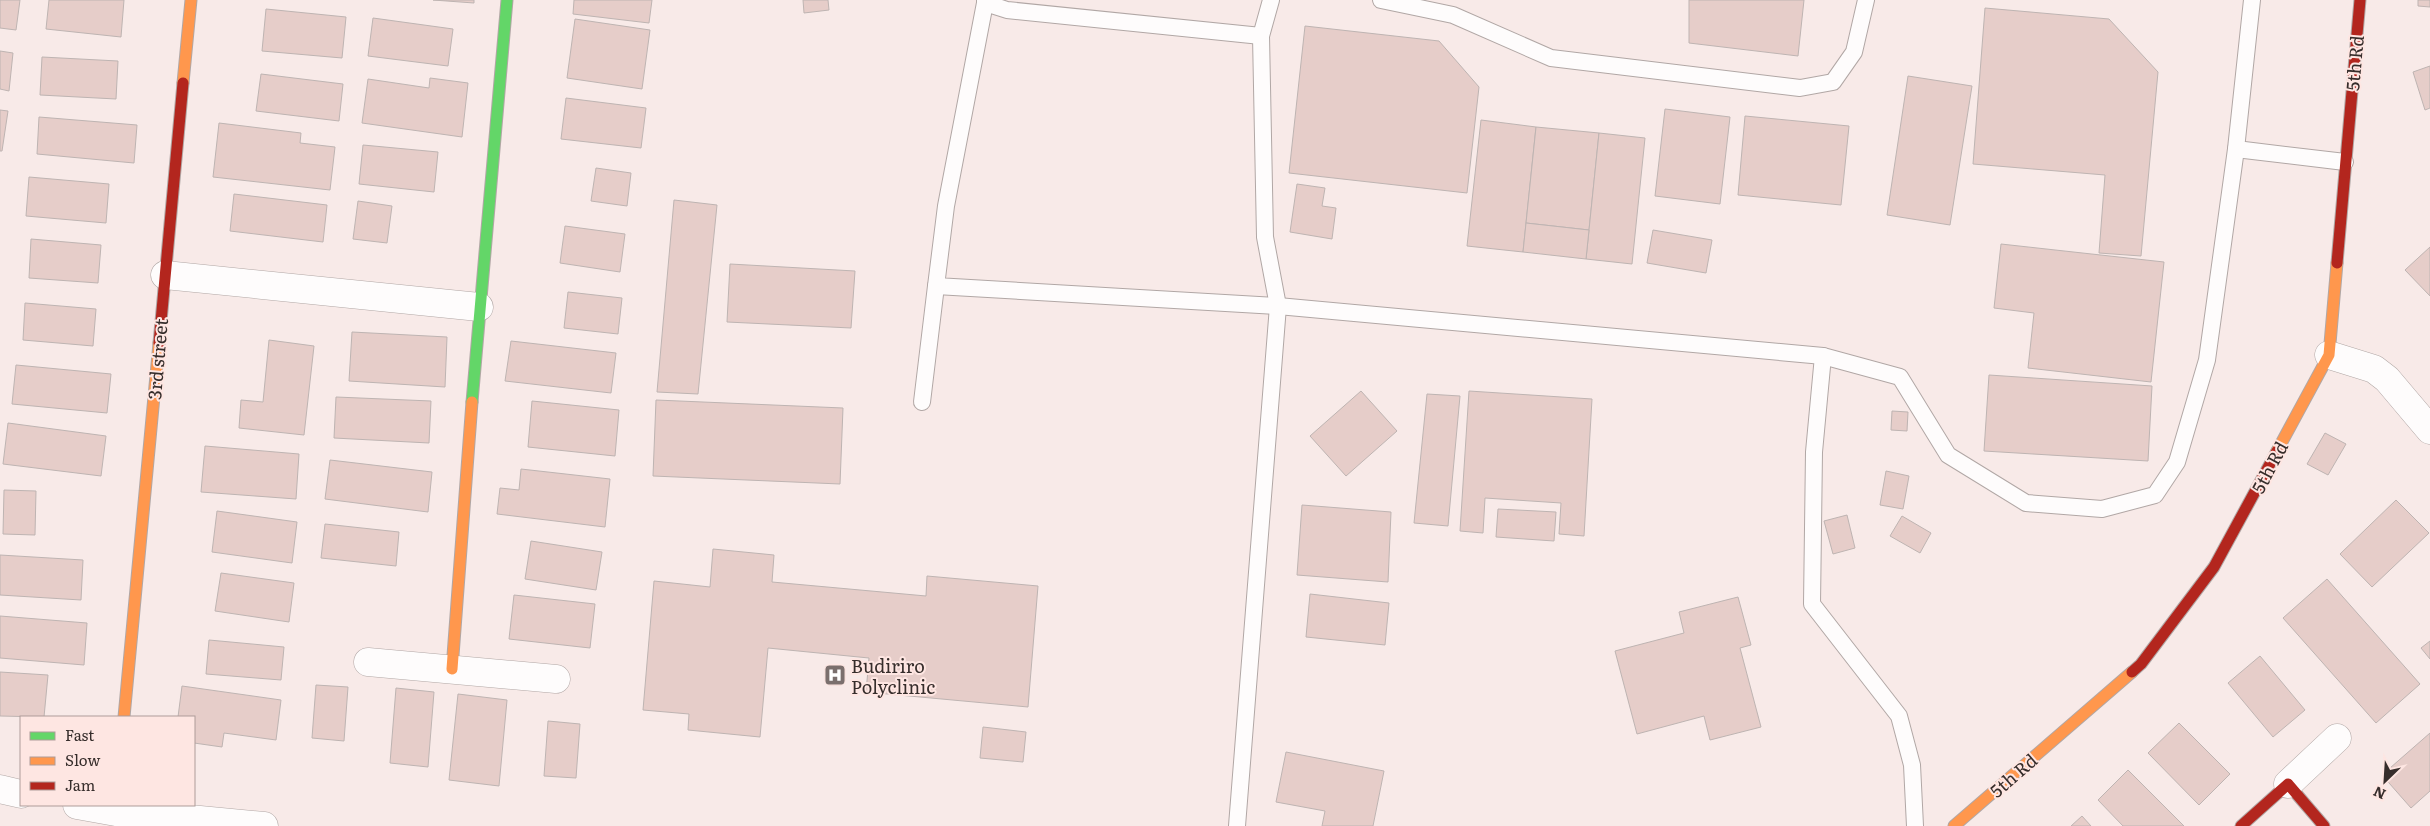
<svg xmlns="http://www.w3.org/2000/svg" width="2430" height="826" viewBox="0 0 2430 826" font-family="Literata,serif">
<rect width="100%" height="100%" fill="#f8eae8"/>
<g fill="#e6cdc9" stroke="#beb4b2">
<path d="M 0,0 L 20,0 L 16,30 L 0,28 Z"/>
<path d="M 49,0 L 124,0 L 121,37 L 46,29 Z"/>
<path d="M 433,0 L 474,0 L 474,3 Z"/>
<path d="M 574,0 L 652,0 L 649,23 L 573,14 Z"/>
<path d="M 803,0 L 828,0 L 829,10 L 804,13 Z"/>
<path d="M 1689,0 L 1804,0 L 1798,56 L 1689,43 Z"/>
<path d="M 2418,0 L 2430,0 L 2430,7 L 2418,6 Z"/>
<path d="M 1985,8 L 2109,19 L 2158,72 L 2141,256 L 2099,253 L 2105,175 L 1973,164 Z"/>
<path d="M 266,9 L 346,17 L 342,58 L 262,51 Z"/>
<path d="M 373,18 L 453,29 L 448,66 L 368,56 Z"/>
<path d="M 575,19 L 650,30 L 642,89 L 567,78 Z"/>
<path d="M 1305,26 L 1439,41 L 1479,87 L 1467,193 L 1289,173 Z"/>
<path d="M 0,51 L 13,53 L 9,91 L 0,89 Z"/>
<path d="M 42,57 L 118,61 L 116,99 L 40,95 Z"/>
<path d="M 2430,66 L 2430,108 L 2425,110 L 2413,72 Z"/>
<path d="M 261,74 L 343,84 L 339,121 L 256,111 Z"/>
<path d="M 1908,76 L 1972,86 L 1950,225 L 1887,215 Z"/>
<path d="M 430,78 L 468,83 L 462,137 L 362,123 L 368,79 L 429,88 Z"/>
<path d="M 566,98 L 646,108 L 641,148 L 561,139 Z"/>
<path d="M 1665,109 L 1730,117 L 1720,204 L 1655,196 Z"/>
<path d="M 0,110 L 8,111 L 2,151 L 0,151 Z"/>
<path d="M 1745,116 L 1849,126 L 1841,205 L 1738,195 Z"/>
<path d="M 39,117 L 137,125 L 134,163 L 37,154 Z"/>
<path d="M 1481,120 L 1536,127 L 1523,252 L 1467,246 Z"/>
<path d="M 219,123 L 301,133 L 300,143 L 335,147 L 330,190 L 213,177 Z"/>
<path d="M 1536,127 L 1599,133 L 1589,230 L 1526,223 Z"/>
<path d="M 1599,133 L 1645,138 L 1632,264 L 1586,259 Z"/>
<path d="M 363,145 L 438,152 L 434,192 L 359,184 Z"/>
<path d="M 596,168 L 631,173 L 627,206 L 591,201 Z"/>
<path d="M 29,177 L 109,184 L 106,223 L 26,216 Z"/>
<path d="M 1297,184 L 1325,188 L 1322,206 L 1336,208 L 1332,239 L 1290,232 Z"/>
<path d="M 234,194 L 327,205 L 323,242 L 230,231 Z"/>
<path d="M 674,200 L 717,205 L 698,394 L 657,392 Z"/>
<path d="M 358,201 L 392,206 L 387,243 L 353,239 Z"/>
<path d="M 1526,223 L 1589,230 L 1586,259 L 1523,252 Z"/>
<path d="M 565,226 L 625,234 L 620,272 L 560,263 Z"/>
<path d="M 1653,230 L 1712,240 L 1706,273 L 1647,263 Z"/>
<path d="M 31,239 L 101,245 L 98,283 L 29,278 Z"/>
<path d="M 2001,244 L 2164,262 L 2151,382 L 2028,368 L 2034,313 L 1994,308 Z"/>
<path d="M 2430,247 L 2430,296 L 2405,270 Z"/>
<path d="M 730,264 L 855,271 L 851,328 L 727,322 Z"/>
<path d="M 568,292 L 622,298 L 618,334 L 564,328 Z"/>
<path d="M 25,303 L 96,309 L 93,346 L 23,340 Z"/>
<path d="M 352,332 L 447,337 L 445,387 L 349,381 Z"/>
<path d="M 269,340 L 314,346 L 304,435 L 239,428 L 241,400 L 263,402 Z"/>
<path d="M 511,341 L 616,353 L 611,393 L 505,381 Z"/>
<path d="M 16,365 L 111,374 L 107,413 L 12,404 Z"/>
<path d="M 1989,375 L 2152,386 L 2148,461 L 1984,451 Z"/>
<path d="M 1361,391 L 1397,431 L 1346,476 L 1310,436 Z"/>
<path d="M 1469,391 L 1592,399 L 1584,536 L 1559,534 L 1561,503 L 1485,498 L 1483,533 L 1460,531 Z"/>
<path d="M 1427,394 L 1460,396 L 1448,526 L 1414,523 Z"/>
<path d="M 336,397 L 431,401 L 429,443 L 334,438 Z"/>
<path d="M 656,400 L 843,408 L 840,484 L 653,476 Z"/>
<path d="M 532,401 L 619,410 L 615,456 L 528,447 Z"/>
<path d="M 1892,411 L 1908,412 L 1907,431 L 1891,430 Z"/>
<path d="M 8,423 L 106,436 L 101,476 L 3,464 Z"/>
<path d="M 2325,433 L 2346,444 L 2328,475 L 2307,464 Z"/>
<path d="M 205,446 L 299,454 L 296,499 L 201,492 Z"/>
<path d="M 330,460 L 432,472 L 428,512 L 325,499 Z"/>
<path d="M 521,469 L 610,479 L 605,527 L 497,514 L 500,488 L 519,490 Z"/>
<path d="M 1886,471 L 1909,476 L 1903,509 L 1880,505 Z"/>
<path d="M 4,490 L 36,491 L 35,535 L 3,534 Z"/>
<path d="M 2396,500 L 2429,533 L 2372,587 L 2340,554 Z"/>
<path d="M 1302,505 L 1391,512 L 1388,582 L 1297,575 Z"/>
<path d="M 1498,509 L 1556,512 L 1554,541 L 1496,537 Z"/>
<path d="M 217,511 L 297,522 L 292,563 L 212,552 Z"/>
<path d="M 1847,515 L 1855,548 L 1833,554 L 1824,521 Z"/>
<path d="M 1902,516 L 1931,533 L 1920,553 L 1890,536 Z"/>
<path d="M 325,524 L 399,532 L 396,566 L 321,558 Z"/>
<path d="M 531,541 L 602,552 L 596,590 L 525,579 Z"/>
<path d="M 713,549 L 774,555 L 772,582 L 926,596 L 927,576 L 1038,586 L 1028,707 L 866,692 L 869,658 L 768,648 L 760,737 L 688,730 L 689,714 L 643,710 L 654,581 L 710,587 Z"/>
<path d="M 0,555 L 83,560 L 81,600 L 0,595 Z"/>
<path d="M 221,573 L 294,583 L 289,622 L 215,611 Z"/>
<path d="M 2327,579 L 2420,684 L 2376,723 L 2283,618 Z"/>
<path d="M 1310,594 L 1389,603 L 1385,645 L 1306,637 Z"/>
<path d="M 514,595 L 595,604 L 590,648 L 509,639 Z"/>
<path d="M 1738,597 L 1751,645 L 1740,648 L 1761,727 L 1710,740 L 1704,716 L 1637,734 L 1615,651 L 1684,633 L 1679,612 Z"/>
<path d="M 0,616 L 87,623 L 84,665 L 0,658 Z"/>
<path d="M 209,640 L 284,647 L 281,680 L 206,674 Z"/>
<path d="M 2430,641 L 2430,659 L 2421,648 Z"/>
<path d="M 2260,656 L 2305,710 L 2273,737 L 2228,683 Z"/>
<path d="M 0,672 L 48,675 L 44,717 L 0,716 Z"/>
<path d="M 316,685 L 348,687 L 344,741 L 312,738 Z"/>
<path d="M 182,686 L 281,700 L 276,740 L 224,733 L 222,747 L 194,743 L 194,717 L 178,717 Z"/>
<path d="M 396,688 L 434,692 L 428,767 L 390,763 Z"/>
<path d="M 458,694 L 507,700 L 499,786 L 449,780 Z"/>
<path d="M 548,721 L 580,724 L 576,778 L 544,776 Z"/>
<path d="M 2179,723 L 2230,774 L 2199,805 L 2148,753 Z"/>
<path d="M 983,727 L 1026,732 L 1023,762 L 980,758 Z"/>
<path d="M 2430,733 L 2430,791 L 2411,808 L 2382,775 Z"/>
<path d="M 1286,752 L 1384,771 L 1373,826 L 1322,826 L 1325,811 L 1276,802 Z"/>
<path d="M 2128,770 L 2184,826 L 2123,826 L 2098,800 Z"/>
<path d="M 2082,816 L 2091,826 L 2071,826 Z"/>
</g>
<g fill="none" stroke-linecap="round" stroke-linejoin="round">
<g stroke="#b1a7a5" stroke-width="18">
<g id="lane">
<path d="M 985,0 L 985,3 L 1007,10 L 1261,36"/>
<path d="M 1381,0 L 1453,15 L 1551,58 L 1800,88 L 1833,82 L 1854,52 L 1866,0"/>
<path d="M 985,3 L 946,206 L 936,286 L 1278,306 L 1823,356 L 1900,377 L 1948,455 L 2026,503 L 2102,509 L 2155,495 L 2177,462 L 2207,360 L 2236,149 L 2252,0"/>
<path d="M 2236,149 L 2345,162"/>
<path d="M 1823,356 L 1814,452 L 1812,604 L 1899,716 L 1912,765 L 1915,826"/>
<path d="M 922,402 L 936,286"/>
<path d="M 1237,826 L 1278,306 L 1265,237 L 1261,36 L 1271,0"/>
</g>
</g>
<g stroke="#b1a7a5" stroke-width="29">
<g id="street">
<path d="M 165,275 L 479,307"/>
<path d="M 2329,355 L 2374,369 L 2387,379 L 2430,430"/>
<path d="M 368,662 L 556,679"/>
<path d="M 2288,784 L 2337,738"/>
<path d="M 0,789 L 21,794"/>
<path d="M 77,805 L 116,812 L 264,826"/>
</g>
</g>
<g stroke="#b1a7a5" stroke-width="13">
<path id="fast" d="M 472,402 L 507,0"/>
</g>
<g stroke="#b1a7a5" stroke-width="13">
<g id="slow">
<path d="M 183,83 L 191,0"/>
<path d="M 2277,451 L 2329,355 L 2337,263"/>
<path d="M 452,669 L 472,402"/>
<path d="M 124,717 L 159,343"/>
<path d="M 1954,826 L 2132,672"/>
</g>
</g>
<g stroke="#b1a7a5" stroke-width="13">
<g id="jam">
<path d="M 2337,263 L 2360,0"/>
<path d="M 159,343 L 183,83"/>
<path d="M 2132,672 L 2141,664 L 2214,567 L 2277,451"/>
<path d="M 2241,826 L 2288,784 L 2324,826"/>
</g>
</g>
<use href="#lane" stroke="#fefcfc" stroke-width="16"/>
<use href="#street" stroke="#fefcfc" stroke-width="28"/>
<use href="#fast" stroke="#63d668" stroke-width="11"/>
<use href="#slow" stroke="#ff974d" stroke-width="11"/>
<use href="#jam" stroke="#b3261e" stroke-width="11"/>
</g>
<defs>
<g id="hospital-square" transform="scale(1.125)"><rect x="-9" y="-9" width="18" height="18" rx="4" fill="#7a6f6d" stroke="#fee6e2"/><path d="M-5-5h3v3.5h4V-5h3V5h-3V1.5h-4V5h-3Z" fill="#fff"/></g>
</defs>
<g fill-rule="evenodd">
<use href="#hospital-square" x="835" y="675"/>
</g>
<g text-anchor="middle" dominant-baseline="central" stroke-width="4" stroke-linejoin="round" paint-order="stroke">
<g font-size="18" fill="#362d2b" stroke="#fee6e2">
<text transform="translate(2354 63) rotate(-85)">5th Rd</text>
<text transform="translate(157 359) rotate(-85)">3rd street</text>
<text transform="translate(2269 467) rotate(-62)">5th Rd</text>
<text transform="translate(2013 775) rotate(-41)">5th Rd</text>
</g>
<g font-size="18" fill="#362d2b" stroke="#fee6e2" text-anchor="start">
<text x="851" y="665">Budiriro<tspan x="851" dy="21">Polyclinic</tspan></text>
</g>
</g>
<rect x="20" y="716" width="175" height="90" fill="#fee6e2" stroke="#ae9c99"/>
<rect x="30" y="732" width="25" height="8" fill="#63d668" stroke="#ae9c99"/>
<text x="65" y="741" font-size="15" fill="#362d2b">Fast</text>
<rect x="30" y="757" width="25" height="8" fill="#ff974d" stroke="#ae9c99"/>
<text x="65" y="766" font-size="15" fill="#362d2b">Slow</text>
<rect x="30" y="782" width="25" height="8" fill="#b3261e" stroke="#ae9c99"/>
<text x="65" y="791" font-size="15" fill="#362d2b">Jam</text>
<g transform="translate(2385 781) rotate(205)" stroke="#fee6e2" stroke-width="4" paint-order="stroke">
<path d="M0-4L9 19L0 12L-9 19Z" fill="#362d2b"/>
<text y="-8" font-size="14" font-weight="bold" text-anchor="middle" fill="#362d2b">N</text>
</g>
</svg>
